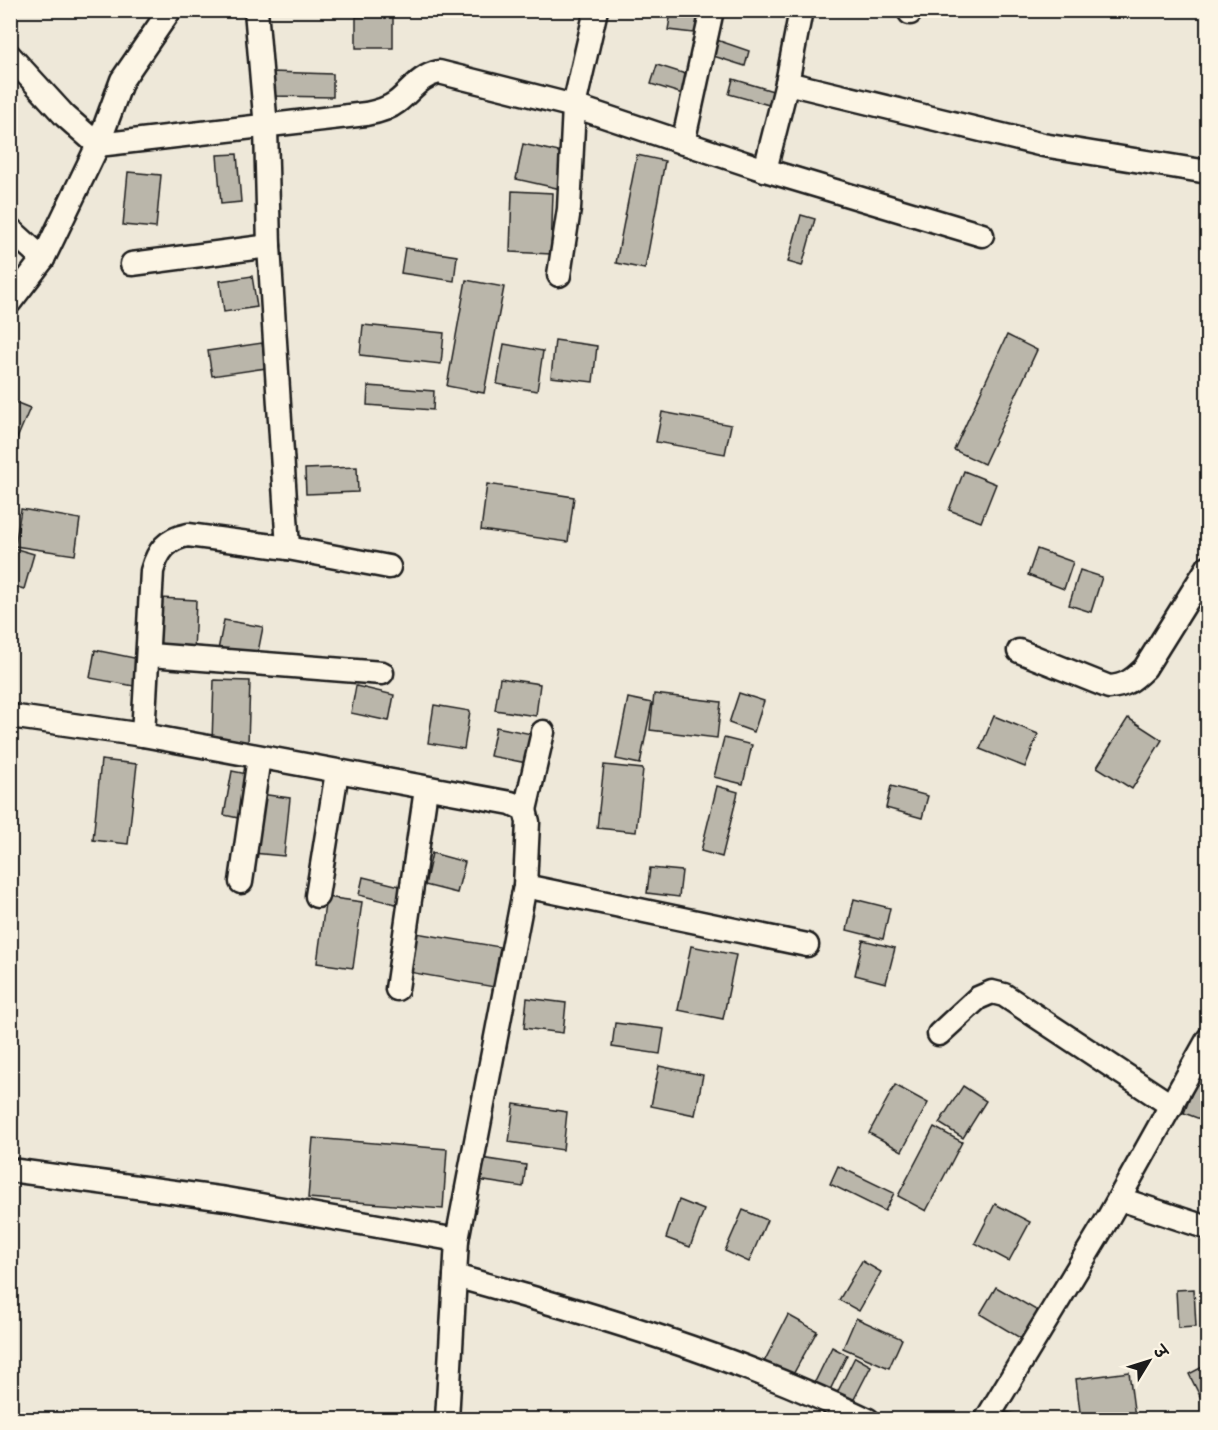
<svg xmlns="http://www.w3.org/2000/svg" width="1218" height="1430" viewBox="0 0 1218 1430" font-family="'Gochi Hand','Playpen Sans Deva',sans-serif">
<rect width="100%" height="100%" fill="#eee8d9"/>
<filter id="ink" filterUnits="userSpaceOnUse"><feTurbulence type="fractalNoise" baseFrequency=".0167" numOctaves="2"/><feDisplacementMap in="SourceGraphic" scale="12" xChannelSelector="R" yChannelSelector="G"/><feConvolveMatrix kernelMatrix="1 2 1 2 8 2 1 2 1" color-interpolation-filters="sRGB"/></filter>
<g filter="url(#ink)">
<g fill="#bab6aa" stroke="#1c1c1c" stroke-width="1.5">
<path d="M 671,12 L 704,17 L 702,34 L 668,30 Z"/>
<rect x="356" y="17" width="37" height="31"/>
<path d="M 711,38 L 749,51 L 745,66 L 707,54 Z"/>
<path d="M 657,65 L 692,76 L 686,95 L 651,84 Z"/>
<path d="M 271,72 L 333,74 L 333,97 L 270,96 Z"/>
<path d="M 733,79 L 773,91 L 769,105 L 729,94 Z"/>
<path d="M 523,144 L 568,154 L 561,189 L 516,179 Z"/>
<path d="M 237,154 L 241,202 L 221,204 L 217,155 Z"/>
<path d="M 637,155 L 665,161 L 645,269 L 616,263 Z"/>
<path d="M 128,172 L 161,175 L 156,228 L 123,225 Z"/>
<path d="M 512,191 L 553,193 L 551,254 L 510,252 Z"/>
<path d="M 801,215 L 815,219 L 802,266 L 788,262 Z"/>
<path d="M 405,248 L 457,256 L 454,281 L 401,273 Z"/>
<path d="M 252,276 L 257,307 L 224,312 L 220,281 Z"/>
<path d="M 466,280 L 504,287 L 484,393 L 447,386 Z"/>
<path d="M 363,325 L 444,333 L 441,364 L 360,355 Z"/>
<path d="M 1007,335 L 1037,350 L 984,464 L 954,450 Z"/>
<path d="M 555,340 L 597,346 L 593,382 L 551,377 Z"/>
<path d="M 262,343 L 266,368 L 212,376 L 208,351 Z"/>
<path d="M 504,344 L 543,351 L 537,391 L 497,384 Z"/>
<path d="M 368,386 L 434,391 L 433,410 L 367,405 Z"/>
<path d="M 10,400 L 30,408 L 16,441 L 10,439 Z"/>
<path d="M 662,412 L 731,425 L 725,454 L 656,442 Z"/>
<path d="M 357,467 L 358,492 L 306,494 L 305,469 Z"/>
<path d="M 964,471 L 996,484 L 981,522 L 949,510 Z"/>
<path d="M 487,484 L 574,497 L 568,542 L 481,530 Z"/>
<path d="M 21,509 L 80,519 L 75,555 L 15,546 Z"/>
<path d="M 10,547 L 34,554 L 24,589 L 10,585 Z"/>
<path d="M 1037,549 L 1073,562 L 1064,589 L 1028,575 Z"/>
<path d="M 1080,570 L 1102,577 L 1091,612 L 1069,605 Z"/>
<path d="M 160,598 L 196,600 L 194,654 L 158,652 Z"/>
<path d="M 224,620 L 263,627 L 257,657 L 218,650 Z"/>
<path d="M 95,650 L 144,660 L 139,687 L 90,678 Z"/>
<path d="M 500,678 L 540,684 L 536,716 L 495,710 Z"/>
<path d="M 214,680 L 250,681 L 248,744 L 212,742 Z"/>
<path d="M 356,686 L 394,695 L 389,721 L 351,713 Z"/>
<path d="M 739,693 L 764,701 L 754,732 L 729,723 Z"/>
<path d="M 654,694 L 721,702 L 717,738 L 650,730 Z"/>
<path d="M 628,698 L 652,703 L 640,764 L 616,759 Z"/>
<path d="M 434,705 L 470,711 L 464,749 L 428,743 Z"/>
<path d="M 994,716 L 1038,734 L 1025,767 L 980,749 Z"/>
<path d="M 1128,718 L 1162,740 L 1132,789 L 1097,767 Z"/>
<path d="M 496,727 L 532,734 L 527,763 L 490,756 Z"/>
<path d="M 724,738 L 752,745 L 743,784 L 714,777 Z"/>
<path d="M 101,760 L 137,764 L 128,844 L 93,840 Z"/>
<path d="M 604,765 L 643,769 L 636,832 L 597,828 Z"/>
<path d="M 232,771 L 252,775 L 243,819 L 224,815 Z"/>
<path d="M 717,786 L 738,792 L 722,857 L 701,851 Z"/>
<path d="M 891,786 L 928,796 L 922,818 L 886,808 Z"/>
<path d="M 260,794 L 290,798 L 284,856 L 253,853 Z"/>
<path d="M 432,853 L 465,862 L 457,893 L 425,885 Z"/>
<path d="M 650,868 L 682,871 L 679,897 L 647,893 Z"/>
<path d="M 363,877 L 404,887 L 400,905 L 359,895 Z"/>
<path d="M 326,897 L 362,902 L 353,968 L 317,963 Z"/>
<path d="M 854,899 L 890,908 L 883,939 L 847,930 Z"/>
<path d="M 410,932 L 500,947 L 494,987 L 403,971 Z"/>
<path d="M 863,940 L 895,948 L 886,983 L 855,975 Z"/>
<path d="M 691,946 L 736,955 L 723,1019 L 678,1010 Z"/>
<path d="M 527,998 L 566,1003 L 563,1033 L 524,1028 Z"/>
<path d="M 615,1023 L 664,1029 L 660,1054 L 612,1047 Z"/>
<path d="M 659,1066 L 703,1075 L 695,1115 L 651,1106 Z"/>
<path d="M 1199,1075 L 1208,1078 L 1208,1122 L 1184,1113 Z"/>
<path d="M 895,1085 L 928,1103 L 902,1151 L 869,1133 Z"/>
<path d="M 963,1086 L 986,1101 L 963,1138 L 939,1123 Z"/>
<path d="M 514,1104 L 567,1112 L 563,1150 L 509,1142 Z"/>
<path d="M 934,1127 L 962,1142 L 926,1211 L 898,1196 Z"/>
<path d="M 313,1138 L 447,1149 L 443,1209 L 308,1198 Z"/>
<path d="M 481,1158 L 526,1165 L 523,1187 L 478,1180 Z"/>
<path d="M 838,1166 L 894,1193 L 885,1211 L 830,1184 Z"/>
<path d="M 679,1200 L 704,1210 L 690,1247 L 666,1238 Z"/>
<path d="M 995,1204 L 1030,1222 L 1009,1261 L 975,1243 Z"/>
<path d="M 743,1210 L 767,1220 L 749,1262 L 725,1251 Z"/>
<path d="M 862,1261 L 881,1272 L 859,1311 L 839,1300 Z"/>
<path d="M 996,1287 L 1043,1314 L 1027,1342 L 980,1314 Z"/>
<path d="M 1194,1289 L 1196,1327 L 1178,1328 L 1176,1290 Z"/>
<path d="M 788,1315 L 817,1331 L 791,1378 L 763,1364 Z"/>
<path d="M 856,1318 L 902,1339 L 889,1368 L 843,1348 Z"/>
<path d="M 832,1347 L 847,1355 L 827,1396 L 813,1386 Z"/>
<path d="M 855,1357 L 871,1366 L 850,1407 L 835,1397 Z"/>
<path d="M 1208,1364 L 1208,1395 L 1201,1398 L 1189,1374 Z"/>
<path d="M 1129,1372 L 1135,1417 L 1081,1420 L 1076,1379 Z"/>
<path d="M 998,1410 L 1036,1420 L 996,1420 Z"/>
</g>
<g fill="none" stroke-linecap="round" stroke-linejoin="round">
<g stroke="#1c1c1c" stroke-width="27">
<g id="street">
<path d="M 256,10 L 266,128 L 269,246 L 288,548"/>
<path d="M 910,10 L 910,13"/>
<path d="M 10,56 L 65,116 L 98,145 L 366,114 C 377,112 388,109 397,102 C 412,90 420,76 439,72 L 574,106 L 765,170 L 982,235"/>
<path d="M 787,83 L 1043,145 L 1208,172"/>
<path d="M 683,143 L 712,10"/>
<path d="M 765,170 L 787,83 L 801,10"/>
<path d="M 10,229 L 43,259"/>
<path d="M 132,264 L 269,246"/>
<path d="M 559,275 L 569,209 L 574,106 L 596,10"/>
<path d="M 10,302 L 43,259 L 98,145 L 122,80 L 170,10"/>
<path d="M 1019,651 L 1109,687 C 1125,686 1133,680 1145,668 L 1208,567"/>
<path d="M 150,655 L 382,673"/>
<path d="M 10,716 L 143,735 L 511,803 L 525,810 L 528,822 L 525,886 L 457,1240 L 447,1420"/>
<path d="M 143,735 L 152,571 C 158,550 167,539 188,535 L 288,548 L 389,567"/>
<path d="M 525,810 L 543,732"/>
<path d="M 241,882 L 259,757"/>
<path d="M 525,886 L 807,945"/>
<path d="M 317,896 L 337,772"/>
<path d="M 397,989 L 426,789"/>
<path d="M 939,1034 L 978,998 L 992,992 L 1004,995 L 1172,1106"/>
<path d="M 10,1170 L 226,1199 L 457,1240"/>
<path d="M 1120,1199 L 1208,1228"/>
<path d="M 455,1276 C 596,1315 736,1356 868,1420"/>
<path d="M 986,1420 L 1107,1220 L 1208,1039"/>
</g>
</g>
<use href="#street" stroke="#fcf5e5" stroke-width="22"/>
</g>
</g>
<rect width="1218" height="1430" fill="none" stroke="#fcf5e5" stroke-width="36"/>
<rect x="18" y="18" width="1182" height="1394" fill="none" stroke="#1c1c1c" stroke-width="2" filter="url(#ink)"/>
<g transform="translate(1149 1361) rotate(52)" stroke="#fcf5e5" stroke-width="4.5" paint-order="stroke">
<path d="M0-4.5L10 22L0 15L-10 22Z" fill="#1c1c1c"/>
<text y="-9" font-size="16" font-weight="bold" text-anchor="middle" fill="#1c1c1c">उ</text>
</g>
</svg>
